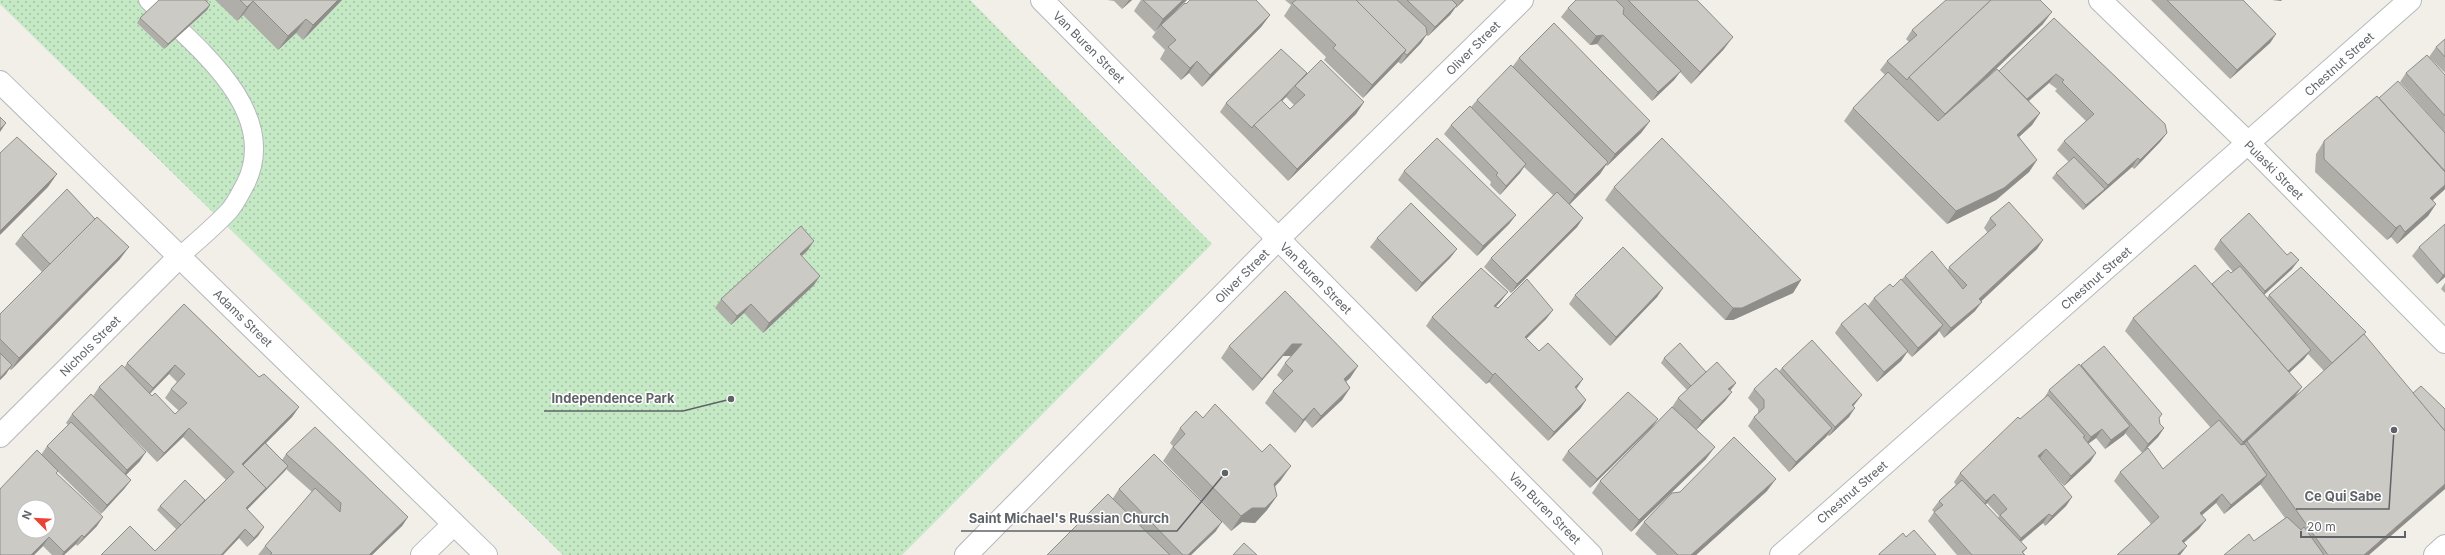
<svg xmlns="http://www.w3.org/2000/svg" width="2445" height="555" viewBox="0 0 2445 555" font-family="Inter,sans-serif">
<defs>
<pattern id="park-dots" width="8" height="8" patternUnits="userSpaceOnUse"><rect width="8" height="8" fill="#c5e8c5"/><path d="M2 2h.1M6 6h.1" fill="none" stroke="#a3c0a4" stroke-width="1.8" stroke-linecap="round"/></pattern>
</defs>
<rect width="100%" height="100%" fill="#f1efe8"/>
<path fill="url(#park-dots)" d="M 0,0 L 970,0 L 1212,244 L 902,555 L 563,555 L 0,4 Z"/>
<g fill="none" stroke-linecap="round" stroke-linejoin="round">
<g stroke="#b5b8bc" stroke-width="20">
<path id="service" d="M 148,0 C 194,45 281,110 246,183 C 241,192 236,203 229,211 C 214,227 196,242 179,257"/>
</g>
<g stroke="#b5b8bc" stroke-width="24">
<g id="minor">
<path d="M 2100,0 L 2249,144 L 2445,342"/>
<path d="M 0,436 L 179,257"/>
<path d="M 422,555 L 454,524"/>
<path d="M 966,555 L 1278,239 L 1522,0"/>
<path d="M 2435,555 L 2445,546"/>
</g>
</g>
<g stroke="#b5b8bc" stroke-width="24">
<g id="tertiary">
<path d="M 1042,0 L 1591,555"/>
<path d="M 0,82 L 486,555"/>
<path d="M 1781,555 L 2410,0"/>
</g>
</g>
<use href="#service" stroke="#fff" stroke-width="18"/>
<use href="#minor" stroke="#fff" stroke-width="22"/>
<use href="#tertiary" stroke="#fff" stroke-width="22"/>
</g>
<g fill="#afaea9" fill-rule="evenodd">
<path d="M 159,0 L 209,0 L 207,2 L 210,5 L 207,10 L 164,49 L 137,23 L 140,18 Z"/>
<path d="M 215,0 L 342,0 L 303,40 L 296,33 L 278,50 L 243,15 L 237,21 Z"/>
<path d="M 1107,0 L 1132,0 L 1122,9 L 1114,1 Z"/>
<path d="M 1141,0 L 1187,0 L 1174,12 L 1186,4 L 1270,15 L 1261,27 L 1202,87 L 1189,73 L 1181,80 L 1160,59 L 1165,50 L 1152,37 L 1159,27 L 1155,32 L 1134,11 Z"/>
<path d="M 1285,0 L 1464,0 L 1456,8 L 1456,7 L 1450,15 L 1428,36 L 1426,35 L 1421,43 L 1401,64 L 1398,62 L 1363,98 L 1324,60 L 1326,57 L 1284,16 L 1291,5 Z"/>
<path d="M 1576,0 L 1697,0 L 1724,49 L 1691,84 L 1680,72 L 1674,80 L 1652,101 L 1597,44 L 1590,45 L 1561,17 L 1568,8 Z"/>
<path d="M 2151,0 L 2243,0 L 2276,34 L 2270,43 L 2230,79 Z"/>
<path d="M 2054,18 L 2167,133 L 2160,142 L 2134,169 L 2132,167 L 2083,210 L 2052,178 L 2056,173 L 2069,162 L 2057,150 L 2064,141 L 2086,121 L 2055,91 L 2057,89 L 2049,83 L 2029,101 L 2040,113 L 2032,125 L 2019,137 L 2037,160 L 2029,172 L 1996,200 L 1947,224 L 1844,121 L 1853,108 L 1885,75 L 1880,70 L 1887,61 L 1909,42 L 1906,39 L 1912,30 L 2043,24 L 1989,76 L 1999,71 Z"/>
<path d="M 2445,39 L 2445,73 L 2429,57 L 2436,47 Z"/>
<path d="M 1519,58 L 1650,121 L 1641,133 L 1607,166 L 1606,165 L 1600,174 L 1570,204 L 1583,218 L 1577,227 L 1511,293 L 1484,267 L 1491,258 L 1553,195 L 1524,167 L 1520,173 L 1500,195 L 1490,185 L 1491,182 L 1444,134 L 1451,125 L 1471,107 L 1477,100 L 1513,66 Z"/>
<path d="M 1307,73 L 1364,102 L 1356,114 L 1288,181 L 1245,137 L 1220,112 L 1226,103 ZM 1286,97 L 1294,105 L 1290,109 L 1282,101 Z"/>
<path d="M 2406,73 L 2445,75 L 2445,133 L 2400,82 Z"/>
<path d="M 2379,98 L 2445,133 L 2445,189 L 2443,191 L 2433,200 L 2436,204 L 2428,216 L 2397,244 L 2391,237 L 2387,240 L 2315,172 L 2316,154 L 2324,141 Z"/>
<path d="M 1404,171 L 1516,215 L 1509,224 L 1477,256 L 1398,180 Z"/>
<path d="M 1614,187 L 1801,280 L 1793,293 L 1733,320 L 1725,320 L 1605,200 Z"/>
<path d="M 1990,218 L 2043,240 L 2037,249 L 1981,301 L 1975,311 L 1944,338 L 1939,331 L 1937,334 L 1912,357 L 1907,352 L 1901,361 L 1877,382 L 1835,333 L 1841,324 L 1868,306 L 1874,298 L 1893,287 L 1902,279 L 1905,276 L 1948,270 L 1949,267 L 1988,233 L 1984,228 Z"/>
<path d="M 22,235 L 120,259 L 11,370 L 9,369 L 6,374 L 0,380 L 0,314 L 42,272 L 15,244 Z"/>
<path d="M 1377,238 L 1457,249 L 1450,258 L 1416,292 L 1370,247 Z"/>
<path d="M 2220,240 L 2292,269 L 2264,295 L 2267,298 L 2269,295 L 2365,334 L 2369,555 L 2224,555 L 2254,541 L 2285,518 L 2260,484 L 2224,514 L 2216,503 L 2202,515 L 2199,529 L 2184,543 L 2187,546 L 2180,555 L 2117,555 L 2151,524 L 2114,481 L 2120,472 L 2142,453 L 2125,433 L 2124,435 L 2105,449 L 2096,438 L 2088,444 L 2096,453 L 2090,462 L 2064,486 L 2040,458 L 2072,497 L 2066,506 L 2045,526 L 2043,523 L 2021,542 L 2027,548 L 2023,553 L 2025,555 L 1957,555 L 1928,521 L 1934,512 L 1932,510 L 1939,501 L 1956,485 L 1954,482 L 1960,473 L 2043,400 L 2049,390 L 2081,365 L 2159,418 L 2160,424 L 2164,428 L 2158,437 L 2142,453 L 2163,469 L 2211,428 L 2125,331 L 2133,318 L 2212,284 L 2231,273 L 2233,272 L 2214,249 ZM 2308,354 L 2324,371 L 2294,398 L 2302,387 L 2289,373 L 2304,359 ZM 1987,503 L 1999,516 L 1998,518 L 1985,505 Z"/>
<path d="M 2419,247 L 2445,277 L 2437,284 L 2412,256 Z"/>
<path d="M 808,250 L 802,256 L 814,285 L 763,333 L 744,313 L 731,325 L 715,308 L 721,299 Z"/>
<path d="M 2445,283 L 2445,293 L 2441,289 Z"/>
<path d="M 1663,288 L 1657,297 L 1610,346 L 1569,304 L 1575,295 Z"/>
<path d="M 1501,301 L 1496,307 L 1498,308 L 1553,310 L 1546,319 L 1526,339 L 1576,389 L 1586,400 L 1580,409 L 1548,441 L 1489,382 L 1486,384 L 1426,326 L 1432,317 Z"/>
<path d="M 184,304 L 259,377 L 299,407 L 292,417 L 266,443 L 282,460 L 286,454 L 408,517 L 402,526 L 372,555 L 258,555 L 265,546 L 312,492 L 286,469 L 247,509 L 264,527 L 258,536 L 247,547 L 239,538 L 223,555 L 101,555 L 130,526 L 155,551 L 176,529 L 157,510 L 160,506 L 205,500 L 226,480 L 183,437 L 157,462 L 122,426 L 140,461 L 126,475 L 131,480 L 124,489 L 101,514 L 57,471 L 56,473 L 97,526 L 77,546 L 76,544 L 64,555 L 52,555 L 43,546 L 34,555 L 0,555 L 41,455 L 47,446 L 68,425 L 66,423 L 72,414 L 93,396 L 99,387 L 124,368 L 127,363 ZM 169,374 L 177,382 L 171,389 L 165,398 L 179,411 L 175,414 L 150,394 Z"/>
<path d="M 1229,346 L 1358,366 L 1350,378 L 1346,382 L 1350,388 L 1342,400 L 1312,428 L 1305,420 L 1295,433 L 1265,403 L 1273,391 L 1283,381 L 1277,375 L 1285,363 L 1291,356 L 1283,356 L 1253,391 L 1221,358 Z"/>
<path d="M 1664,358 L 1706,372 L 1736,383 L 1730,391 L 1732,392 L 1725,401 L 1696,430 L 1706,459 L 1631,532 L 1592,493 L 1600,481 L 1649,430 L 1590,488 L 1562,460 L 1568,451 L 1658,419 L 1652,428 L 1672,407 L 1678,398 L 1687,390 L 1661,363 Z"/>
<path d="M 1782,368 L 1855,404 L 1853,406 L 1849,417 L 1829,436 L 1828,435 L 1826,437 L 1789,472 L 1748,426 L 1754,417 L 1758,414 L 1758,409 L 1748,398 L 1754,389 L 1779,371 Z"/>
<path d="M 1203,418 L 1281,480 L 1275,486 L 1277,496 L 1267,510 L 1255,523 L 1242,522 L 1231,531 L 1163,461 L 1173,446 L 1170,443 L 1180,428 Z"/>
<path d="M 1119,489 L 1216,531 L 1191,555 L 1047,555 L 1113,498 Z"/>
<path d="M 1767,491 L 1696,555 L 1657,555 L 1635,534 L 1644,522 Z"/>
</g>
<g fill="#8f8d8a">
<path d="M 338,0 L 342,0 L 303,40 L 313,25 Z"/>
<path d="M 1129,0 L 1132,0 L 1122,9 Z"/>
<path d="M 1183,0 L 1187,0 L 1161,25 L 1155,32 L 1163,19 Z"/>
<path d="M 1462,0 L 1464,0 L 1456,8 Z"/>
<path d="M 2272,0 L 2282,0 L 2281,1 Z"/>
<path d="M 253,1 L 243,15 L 237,21 L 247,7 Z"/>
<path d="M 210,5 L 207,10 L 164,49 L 168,44 Z"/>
<path d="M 1457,5 L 1450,15 L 1428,36 L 1435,27 Z"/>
<path d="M 2052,12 L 2043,24 L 1936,126 L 1945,114 Z"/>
<path d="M 1270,15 L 1261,27 L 1202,87 L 1210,75 Z"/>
<path d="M 306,19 L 296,33 L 278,50 L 288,36 Z"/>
<path d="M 1427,34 L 1421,43 L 1401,64 L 1407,55 Z"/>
<path d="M 2276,34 L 2270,43 L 2230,79 L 2237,70 Z"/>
<path d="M 1603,35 L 1597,44 L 1590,45 L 1596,36 Z"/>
<path d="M 1733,37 L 1724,49 L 1691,84 L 1700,72 Z"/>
<path d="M 1406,50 L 1398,62 L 1363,98 L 1372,85 Z"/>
<path d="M 1197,61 L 1189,73 L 1181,80 L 1190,68 Z"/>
<path d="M 1681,71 L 1674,80 L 1652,101 L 1658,92 Z"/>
<path d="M 2056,74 L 2049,83 L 2019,109 L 2026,100 Z"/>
<path d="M 1293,88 L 1286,97 L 1256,127 L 1254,125 Z"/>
<path d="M 1364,102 L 1356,114 L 1288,181 L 1297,169 Z"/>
<path d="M 2040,113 L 2032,125 L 2008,147 L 2017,135 Z"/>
<path d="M 1650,121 L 1641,133 L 1607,166 L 1615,154 Z"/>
<path d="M 6,123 L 0,132 L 0,129 Z"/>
<path d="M 2167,133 L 2160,142 L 2134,169 L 2140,160 Z"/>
<path d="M 2138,158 L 2132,167 L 2101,194 L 2108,185 Z"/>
<path d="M 2037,160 L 2029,172 L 1996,200 L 1947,224 L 1956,211 Z"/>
<path d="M 1608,162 L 1600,174 L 1566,208 L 1575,195 Z"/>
<path d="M 1526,164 L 1520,173 L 1500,195 L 1506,186 Z"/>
<path d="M 57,174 L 48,187 L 0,235 L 0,231 Z"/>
<path d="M 2445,185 L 2445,189 L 2443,191 L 2422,210 L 2430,198 Z"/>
<path d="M 2105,189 L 2101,194 L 2083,210 L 2086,205 Z"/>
<path d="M 2436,204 L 2428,216 L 2397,244 L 2405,232 Z"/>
<path d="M 1516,215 L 1509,224 L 1477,256 L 1483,246 Z"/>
<path d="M 1583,218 L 1577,227 L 1511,293 L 1517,284 Z"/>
<path d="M 2400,225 L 2391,237 L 2387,240 L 2396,228 Z"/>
<path d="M 2043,240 L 2037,249 L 1973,309 L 1979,299 Z"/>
<path d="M 814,241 L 808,250 L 794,263 L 800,254 Z"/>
<path d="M 129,247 L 120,259 L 11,370 L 19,358 Z"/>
<path d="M 1457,249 L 1450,258 L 1416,292 L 1422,283 Z"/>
<path d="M 2299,260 L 2292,269 L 2258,300 L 2265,291 Z"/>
<path d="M 2445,274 L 2445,277 L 2437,284 L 2443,275 Z"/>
<path d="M 820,276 L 814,285 L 763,333 L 769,323 Z"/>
<path d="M 1801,280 L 1793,293 L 1733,320 L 1725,320 L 1733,308 Z"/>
<path d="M 1663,288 L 1657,297 L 1610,346 L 1616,337 Z"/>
<path d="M 1508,292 L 1501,301 L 1487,316 L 1494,306 Z"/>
<path d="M 1982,302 L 1975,311 L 1944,338 L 1951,328 Z"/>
<path d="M 751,304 L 744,313 L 731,325 L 737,316 Z"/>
<path d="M 1553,310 L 1546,319 L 1518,347 L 1525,337 Z"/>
<path d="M 1943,325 L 1937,334 L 1912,357 L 1918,348 Z"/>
<path d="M 1292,344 L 1302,344 L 1293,356 L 1283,356 L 1253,391 L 1262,379 Z"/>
<path d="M 2311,350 L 2304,359 L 2279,382 L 2285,373 Z"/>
<path d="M 1908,351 L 1901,361 L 1877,382 L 1884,372 Z"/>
<path d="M 12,365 L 6,374 L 0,380 L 0,378 Z"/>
<path d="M 175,365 L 169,374 L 146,397 L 153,388 Z"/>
<path d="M 1358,366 L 1350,378 L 1335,391 L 1344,379 Z"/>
<path d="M 1495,373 L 1489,382 L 1486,384 L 1493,375 Z"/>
<path d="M 1583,379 L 1577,388 L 1568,396 L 1575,387 Z"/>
<path d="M 1736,383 L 1729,392 L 1728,389 Z"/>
<path d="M 2302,387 L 2293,399 L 2247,441 L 2244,445 L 2234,454 L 2243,442 Z"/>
<path d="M 1350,388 L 1342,400 L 1312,428 L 1321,416 Z"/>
<path d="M 1732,392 L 1725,401 L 1695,431 L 1702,421 Z"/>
<path d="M 1862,395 L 1855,404 L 1845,414 L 1852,405 Z"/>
<path d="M 1586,400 L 1580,409 L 1548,441 L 1554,432 Z"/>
<path d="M 299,407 L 292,417 L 240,469 L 242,464 Z"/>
<path d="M 1314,408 L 1305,420 L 1295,433 L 1303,420 Z"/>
<path d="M 1855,408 L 1849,417 L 1829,436 L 1835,427 Z"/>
<path d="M 1658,419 L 1651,428 L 1590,488 L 1597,479 Z"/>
<path d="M 2130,426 L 2124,435 L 2105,449 L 2111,440 Z"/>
<path d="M 189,428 L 183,437 L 157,462 L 164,453 Z"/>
<path d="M 1832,428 L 1826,437 L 1789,472 L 1796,462 Z"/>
<path d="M 2164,428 L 2158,437 L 2142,453 L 2148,444 Z"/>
<path d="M 2102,429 L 2096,438 L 2085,446 L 2091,437 Z"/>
<path d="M 1715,447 L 1706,459 L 1631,532 L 1639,520 Z"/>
<path d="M 2046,449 L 2040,458 L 2038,456 Z"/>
<path d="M 146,452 L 140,461 L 121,480 L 127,470 Z"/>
<path d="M 2096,453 L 2090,462 L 2064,486 L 2071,476 Z"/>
<path d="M 288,466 L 285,471 L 240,517 L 246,508 Z"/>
<path d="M 1291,466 L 1281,480 L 1264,498 L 1274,484 Z"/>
<path d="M 2267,475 L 2261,484 L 2224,514 L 2231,505 Z"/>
<path d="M 1776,479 L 1767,491 L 1696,555 L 1691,555 Z"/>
<path d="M 131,480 L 124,489 L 101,514 L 107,505 Z"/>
<path d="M 2445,484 L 2445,489 L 2369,555 L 2364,555 Z"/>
<path d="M 1994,494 L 1987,503 L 1980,510 L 1986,501 Z"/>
<path d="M 2222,494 L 2216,503 L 2194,522 L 2200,513 Z"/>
<path d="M 1277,496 L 1267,510 L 1255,523 L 1242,522 L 1231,531 L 1241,516 L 1252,508 Z"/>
<path d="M 2072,497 L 2066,506 L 2045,526 L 2052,516 Z"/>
<path d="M 2049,514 L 2043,523 L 2014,547 L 2021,538 Z"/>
<path d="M 103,517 L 97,526 L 77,546 L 84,537 Z"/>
<path d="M 408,517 L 402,526 L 372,555 L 369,555 Z"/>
<path d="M 2206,520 L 2199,529 L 2175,550 L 2182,541 Z"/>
<path d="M 1222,522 L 1216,531 L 1191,555 L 1188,555 Z"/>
<path d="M 264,527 L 258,536 L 247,547 L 254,538 Z"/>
<path d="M 245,529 L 239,538 L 223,555 L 221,555 Z"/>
<path d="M 82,535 L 76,544 L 64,555 L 62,555 L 64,552 Z"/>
<path d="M 49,537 L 43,546 L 34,555 L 31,555 Z"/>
<path d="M 2187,546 L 2180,555 L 2177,555 Z"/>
</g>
<g fill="#cccac5" stroke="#8f8d8a" fill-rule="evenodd">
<path d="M 159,0 L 205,0 L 210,5 L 168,44 L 140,18 Z"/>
<path d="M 240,0 L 338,0 L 313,25 L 306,19 L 288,36 L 253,1 L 247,7 Z"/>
<path d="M 1143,0 L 1183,0 L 1163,19 Z"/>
<path d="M 1190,0 L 1256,0 L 1270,15 L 1210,75 L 1197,61 L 1190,68 L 1168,47 L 1176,40 L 1161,25 L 1185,3 L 1186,4 Z"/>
<path d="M 1296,0 L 1356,0 L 1406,50 L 1372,85 L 1333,48 L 1336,45 L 1292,3 Z"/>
<path d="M 1356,0 L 1397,0 L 1426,27 L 1427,34 L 1407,55 L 1404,53 L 1406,50 Z"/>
<path d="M 1407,0 L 1452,0 L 1457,5 L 1435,27 Z"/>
<path d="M 1576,0 L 1616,0 L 1624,8 L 1623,14 L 1681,71 L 1658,92 L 1603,35 L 1596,36 L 1568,8 Z"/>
<path d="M 1628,0 L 1697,0 L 1733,37 L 1700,72 Z"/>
<path d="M 1946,0 L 1991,0 L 1909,77 L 1907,80 L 1887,61 L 1917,35 L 1912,30 Z"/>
<path d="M 1991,0 L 2040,0 L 2052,12 L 1945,114 L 1909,77 Z"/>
<path d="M 2167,0 L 2243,0 L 2276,34 L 2237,70 Z"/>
<path d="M 2054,18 L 2165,124 L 2167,133 L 2140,160 L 2138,158 L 2108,185 L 2064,141 L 2094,114 L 2062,82 L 2064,80 L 2056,74 L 2027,99 L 1999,71 Z"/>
<path d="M 1554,23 L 1650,121 L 1615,154 L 1519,58 Z"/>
<path d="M 2445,39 L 2445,57 L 2436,47 Z"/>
<path d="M 1281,49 L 1307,73 L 1280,101 L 1254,125 L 1252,128 L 1226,103 Z"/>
<path d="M 2427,55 L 2445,75 L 2445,116 L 2406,73 Z"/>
<path d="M 1321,60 L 1364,102 L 1297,169 L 1254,125 L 1281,100 L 1290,109 L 1305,95 L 1295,86 Z"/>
<path d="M 1511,65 L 1608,162 L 1575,195 L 1477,100 Z"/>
<path d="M 1997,69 L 2040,113 L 2017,135 L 2037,160 L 2004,188 L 1956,211 L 1853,108 L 1888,72 L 1938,121 Z"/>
<path d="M 2398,81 L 2445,133 L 2445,171 L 2379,98 Z"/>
<path d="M 2377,96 L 2445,172 L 2445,185 L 2430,198 L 2436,204 L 2405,232 L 2400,225 L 2396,228 L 2324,159 L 2324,141 Z"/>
<path d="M 1470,106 L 1526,164 L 1506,186 L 1496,175 L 1498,173 L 1451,125 Z"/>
<path d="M 0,117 L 6,123 L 0,129 Z"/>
<path d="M 17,137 L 57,174 L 0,231 L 0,153 Z"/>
<path d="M 1437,138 L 1516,215 L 1483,246 L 1404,171 Z"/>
<path d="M 1662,138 L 1801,280 L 1742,308 L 1733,308 L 1614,187 Z"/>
<path d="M 2074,157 L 2105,189 L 2086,205 L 2056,173 Z"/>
<path d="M 67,189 L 95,219 L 50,264 L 22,235 Z"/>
<path d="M 1557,192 L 1583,218 L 1517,284 L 1491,258 Z"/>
<path d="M 2009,202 L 2043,240 L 1979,299 L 1982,302 L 1951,328 L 1905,276 L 1932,251 L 1963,289 L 1967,285 L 1949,267 L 1996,225 L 1990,218 Z"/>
<path d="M 1411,203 L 1457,249 L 1422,283 L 1377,238 Z"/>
<path d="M 2249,213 L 2287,255 L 2291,252 L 2299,260 L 2265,291 L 2220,240 Z"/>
<path d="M 97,217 L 129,247 L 19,358 L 0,339 L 0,314 Z"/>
<path d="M 2445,224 L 2445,274 L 2443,275 L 2419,247 Z"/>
<path d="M 801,226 L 814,241 L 800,254 L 820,276 L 769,323 L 751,304 L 737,316 L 721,299 Z"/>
<path d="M 1623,247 L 1663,288 L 1616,337 L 1575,295 Z"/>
<path d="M 2195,265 L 2302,387 L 2243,442 L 2133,318 Z"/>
<path d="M 2240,266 L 2311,350 L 2288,371 L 2212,284 L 2228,270 L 2231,273 Z"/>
<path d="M 2301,267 L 2366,332 L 2332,363 L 2269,295 Z"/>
<path d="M 1481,268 L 1508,292 L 1494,306 L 1498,308 L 1527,279 L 1553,310 L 1525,337 L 1539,351 L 1548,343 L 1583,379 L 1575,387 L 1586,400 L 1554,432 L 1495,373 L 1493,375 L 1432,317 Z"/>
<path d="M 1901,279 L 1943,325 L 1918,348 L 1874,298 L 1890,284 L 1893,287 Z"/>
<path d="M 1285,291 L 1358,366 L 1344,379 L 1350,388 L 1321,416 L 1314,408 L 1303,420 L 1273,391 L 1293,371 L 1285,363 L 1302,344 L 1292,344 L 1262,379 L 1229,346 Z"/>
<path d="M 1865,303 L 1908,351 L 1884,372 L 1841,324 Z"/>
<path d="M 184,304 L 259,377 L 264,374 L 299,407 L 242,464 L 266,488 L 246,508 L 264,527 L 254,538 L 245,529 L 221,555 L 101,555 L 130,526 L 155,551 L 234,472 L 189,428 L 164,453 L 99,387 L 122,365 L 152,396 L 155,393 L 175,414 L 187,403 L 171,389 L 185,374 L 175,365 L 153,388 L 127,363 Z"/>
<path d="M 2364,334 L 2445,431 L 2445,484 L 2364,555 L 2328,555 L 2247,441 Z"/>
<path d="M 1812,340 L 1862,395 L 1852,405 L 1855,408 L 1835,427 L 1782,368 Z"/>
<path d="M 1680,343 L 1706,372 L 1691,386 L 1664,358 Z"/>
<path d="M 2104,346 L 2162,414 L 2159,418 L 2160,424 L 2164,428 L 2148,444 L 2081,365 Z"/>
<path d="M 0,353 L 12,365 L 0,378 Z"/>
<path d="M 1717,362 L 1736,383 L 1728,389 L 1732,392 L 1702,421 L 1678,398 Z"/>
<path d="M 2079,364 L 2130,426 L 2111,440 L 2102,429 L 2091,437 L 2049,390 Z"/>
<path d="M 1776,368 L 1832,428 L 1796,462 L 1754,417 L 1764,408 L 1764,400 L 1754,389 Z"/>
<path d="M 2421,386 L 2445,409 L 2445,431 L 2413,393 Z"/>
<path d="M 1628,392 L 1658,419 L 1597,479 L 1568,451 Z"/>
<path d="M 91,394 L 146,452 L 127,470 L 72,414 Z"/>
<path d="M 2048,395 L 2085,436 L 2083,437 L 2096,453 L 2071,476 L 2046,449 L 2038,456 L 2072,497 L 2052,516 L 2049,514 L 2021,538 L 2000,515 L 2007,509 L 1994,494 L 1986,501 L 1960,473 L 2018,417 L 2020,419 Z"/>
<path d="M 1215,404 L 1262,452 L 1270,444 L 1291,466 L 1274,484 L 1277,496 L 1265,508 L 1252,508 L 1241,516 L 1173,447 L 1185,434 L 1180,428 L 1196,411 L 1203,418 Z"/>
<path d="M 1672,407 L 1715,447 L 1639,520 L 1600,481 Z"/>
<path d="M 2219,420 L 2241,445 L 2245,444 L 2267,475 L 2231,505 L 2222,494 L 2200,513 L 2206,520 L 2182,541 L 2187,546 L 2177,555 L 2117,555 L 2159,517 L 2120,472 L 2148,448 L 2163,469 Z"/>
<path d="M 71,422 L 131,480 L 107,505 L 47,446 Z"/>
<path d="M 315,427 L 408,517 L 369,555 L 270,555 L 272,553 L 265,546 L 315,488 L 340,512 L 341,503 L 286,454 Z"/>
<path d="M 1734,437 L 1776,479 L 1691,555 L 1678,555 L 1644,522 L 1672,493 L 1680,492 Z"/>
<path d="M 265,443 L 288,466 L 263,492 L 266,488 L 243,465 Z"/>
<path d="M 37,450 L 58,471 L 56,473 L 103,517 L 84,537 L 82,535 L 64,552 L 49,537 L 31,555 L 0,555 L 0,489 ZM 24,507 L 48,507 L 48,531 L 24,531 Z"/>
<path d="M 1154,454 L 1222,522 L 1188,555 L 1183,555 L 1119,489 Z"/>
<path d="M 185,480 L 205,500 L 181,525 L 160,506 Z"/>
<path d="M 1962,480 L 2027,548 L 2022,552 L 2025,555 L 1972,555 L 1934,512 L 1943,505 L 1939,501 Z"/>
<path d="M 1108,494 L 1170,555 L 1047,555 Z"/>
<path d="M 2287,517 L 2301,530 L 2304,527 L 2324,555 L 2224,555 L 2249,534 L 2254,541 Z"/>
<path d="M 1914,530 L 1936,555 L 1879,555 L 1879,554 L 1903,533 L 1906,537 Z"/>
<path d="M 1244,543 L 1257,555 L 1233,555 Z"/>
</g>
<g text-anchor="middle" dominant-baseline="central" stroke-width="3" stroke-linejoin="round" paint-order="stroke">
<g font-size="12" fill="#5f6368" stroke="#fff">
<text transform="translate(1089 47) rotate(45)">Van Buren Street</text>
<text transform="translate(1473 48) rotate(-45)">Oliver Street</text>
<text transform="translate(2339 64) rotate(-42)">Chestnut Street</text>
<text transform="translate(2274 170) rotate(45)">Pulaski Street</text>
<text transform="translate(1242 276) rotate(-45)">Oliver Street</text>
<text transform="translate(1316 278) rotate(45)">Van Buren Street</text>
<text transform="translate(2096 278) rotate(-41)">Chestnut Street</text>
<text transform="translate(243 318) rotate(44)">Adams Street</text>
<text transform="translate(90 346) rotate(-45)">Nichols Street</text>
<text transform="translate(1852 492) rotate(-41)">Chestnut Street</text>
<text transform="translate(1545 508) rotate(45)">Van Buren Street</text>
</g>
</g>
<path fill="none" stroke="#5f6368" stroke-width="1.5" d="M731 399L683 411H544M2394 430L2389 509H2296M1225 473L1177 531H961"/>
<g fill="#5f6368" stroke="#fff" stroke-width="1.5">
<circle cx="731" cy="399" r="4"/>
<circle cx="2394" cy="430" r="4"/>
<circle cx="1225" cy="473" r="4"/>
</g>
<g font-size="13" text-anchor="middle" font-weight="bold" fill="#5f6368" stroke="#fff" stroke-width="3" stroke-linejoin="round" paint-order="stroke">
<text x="613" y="403">Independence Park</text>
<text x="2343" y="501">Ce Qui Sabe</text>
<text x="1069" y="523">Saint Michael's Russian Church</text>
</g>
<g transform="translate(36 519) rotate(294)"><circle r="19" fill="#ffffff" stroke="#bfc1c3"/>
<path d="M0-3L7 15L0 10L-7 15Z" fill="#ea4335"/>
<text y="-6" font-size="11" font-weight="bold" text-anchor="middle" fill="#5f6368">N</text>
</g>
<path d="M2301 531v6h104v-6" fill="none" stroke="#5f6368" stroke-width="2"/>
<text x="2307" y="531" font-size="12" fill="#5f6368" stroke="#ffffff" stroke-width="3" paint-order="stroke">20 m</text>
</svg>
